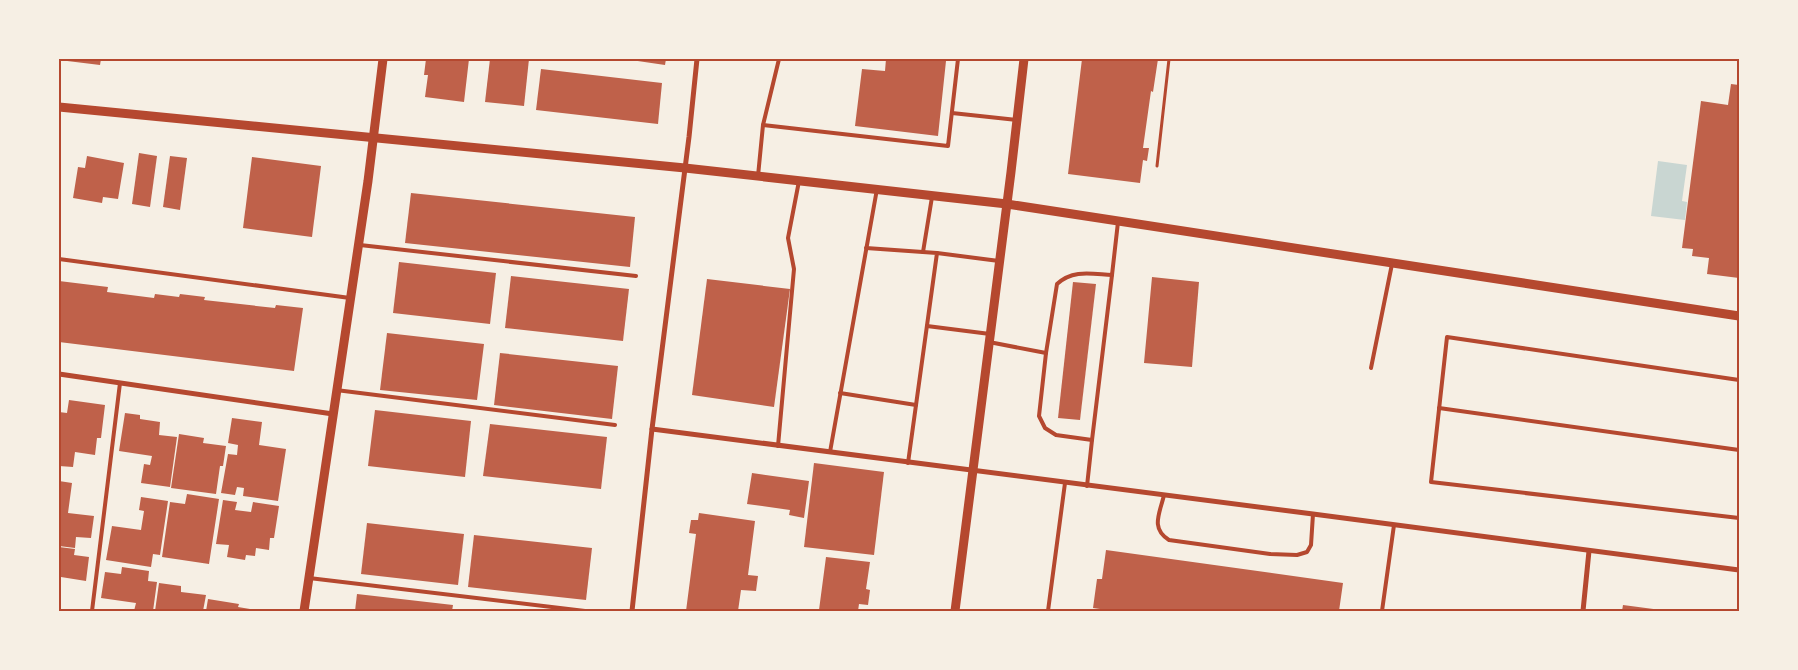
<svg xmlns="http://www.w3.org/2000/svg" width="1798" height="670" viewBox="0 0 1798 670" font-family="Manrope,sans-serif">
<rect width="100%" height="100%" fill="#f6efe4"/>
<path fill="#c9d6d2" d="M 1658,161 L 1687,165 L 1682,201 L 1687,202 L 1685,220 L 1651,216 Z"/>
<g fill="#bf614a">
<path d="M 59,59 L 101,59 L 100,65 L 59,60 Z"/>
<path d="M 426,59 L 469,59 L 464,102 L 425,97 L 428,75 L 424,75 Z"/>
<path d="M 490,59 L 529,59 L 524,106 L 485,102 Z"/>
<path d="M 624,59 L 666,59 L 665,65 Z"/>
<path d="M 886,59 L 924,59 L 946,61 L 938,136 L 855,126 L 862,69 L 885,71 Z"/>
<path d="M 1082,59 L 1158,59 L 1153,92 L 1151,91 L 1143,148 L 1149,148 L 1147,161 L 1143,160 L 1140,183 L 1068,174 Z"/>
<path d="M 541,69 L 662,83 L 658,124 L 536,110 Z"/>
<path d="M 1731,84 L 1739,85 L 1739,278 L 1707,274 L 1709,258 L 1692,256 L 1693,249 L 1682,248 L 1701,101 L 1728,105 Z"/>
<path d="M 139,153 L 157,156 L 150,207 L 132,204 Z"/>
<path d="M 87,156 L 124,163 L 118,199 L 103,197 L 102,203 L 73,198 L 78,167 L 85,168 Z"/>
<path d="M 170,156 L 187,158 L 180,210 L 163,207 Z"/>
<path d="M 252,157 L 321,166 L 312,237 L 243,228 Z"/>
<path d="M 411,193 L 635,217 L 630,267 L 405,243 Z"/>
<path d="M 399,262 L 496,273 L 490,324 L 393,313 Z"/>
<path d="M 511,276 L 629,289 L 623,341 L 505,328 Z"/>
<path d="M 1152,277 L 1199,282 L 1192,367 L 1144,363 Z"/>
<path d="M 707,279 L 790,289 L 774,407 L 692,395 Z"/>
<path d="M 59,281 L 108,287 L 107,292 L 154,298 L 155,294 L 179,297 L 180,294 L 205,297 L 204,300 L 275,308 L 276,305 L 303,308 L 294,371 L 59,342 Z"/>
<path d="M 1073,282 L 1096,284 L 1080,420 L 1058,418 Z"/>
<path d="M 387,333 L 484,344 L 477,400 L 380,390 Z"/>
<path d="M 500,353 L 618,366 L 612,419 L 494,405 Z"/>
<path d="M 69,400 L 105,405 L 101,438 L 97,438 L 95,455 L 75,452 L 73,467 L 59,466 L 59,412 L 67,413 Z"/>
<path d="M 375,410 L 471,421 L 465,477 L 368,466 Z"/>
<path d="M 125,413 L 140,415 L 140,419 L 160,422 L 159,435 L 177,437 L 170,487 L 141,483 L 144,464 L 150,465 L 152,456 L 119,451 Z"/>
<path d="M 232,418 L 262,422 L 259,445 L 286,449 L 278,501 L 243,496 L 244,488 L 237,487 L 235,495 L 221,493 L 228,454 L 237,455 L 238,445 L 228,443 Z"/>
<path d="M 490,424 L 607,437 L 601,489 L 483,476 Z"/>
<path d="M 179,434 L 204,438 L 203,443 L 226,446 L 223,466 L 220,466 L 216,494 L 171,488 Z"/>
<path d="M 814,463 L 884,472 L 874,555 L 804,547 Z"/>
<path d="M 752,473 L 809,481 L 804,518 L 789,515 L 790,510 L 747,504 Z"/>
<path d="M 59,481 L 72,483 L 68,513 L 94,516 L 91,538 L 76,537 L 75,548 L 59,546 Z"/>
<path d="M 187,494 L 219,499 L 209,564 L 162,557 L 170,502 L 185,504 Z"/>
<path d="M 141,497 L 168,501 L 160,555 L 153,554 L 151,567 L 106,560 L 112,526 L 141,530 L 144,511 L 139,510 Z"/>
<path d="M 223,500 L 237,502 L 235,510 L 251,512 L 253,502 L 279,506 L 274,538 L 270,538 L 269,550 L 256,548 L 255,556 L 246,555 L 245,560 L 227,557 L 229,545 L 216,544 Z"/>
<path d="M 699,513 L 755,521 L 748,575 L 758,576 L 756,591 L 741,590 L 738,611 L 686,611 L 696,534 L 689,533 L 691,520 L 698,520 Z"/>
<path d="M 367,523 L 464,534 L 458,585 L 361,574 Z"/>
<path d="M 474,535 L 592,548 L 586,600 L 468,587 Z"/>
<path d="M 59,547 L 75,549 L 74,555 L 89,557 L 86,581 L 61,577 L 59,583 Z"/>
<path d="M 1106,550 L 1343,583 L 1339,611 L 1114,611 L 1093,608 L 1097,579 L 1102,579 Z"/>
<path d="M 826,557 L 870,562 L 866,589 L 870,590 L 868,605 L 859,604 L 858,611 L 812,611 L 813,609 L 819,610 Z"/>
<path d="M 122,567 L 149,571 L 148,581 L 157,582 L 153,611 L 134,611 L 136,603 L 101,598 L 105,572 L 121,574 Z"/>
<path d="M 159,583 L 181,586 L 181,592 L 206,595 L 203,611 L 155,611 Z"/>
<path d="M 357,594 L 453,605 L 452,611 L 355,611 Z"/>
<path d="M 208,599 L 239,604 L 238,607 L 262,611 L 206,611 Z"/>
<path d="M 1623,605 L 1661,610 L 1661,611 L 1622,611 Z"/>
</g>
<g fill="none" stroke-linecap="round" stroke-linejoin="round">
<path stroke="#b5482f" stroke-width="3" d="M 1157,166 L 1169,59"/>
<g stroke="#b5482f" stroke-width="4">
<path d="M 952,113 L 1017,120"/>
<path d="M 763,125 L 948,146 L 958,59"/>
<path d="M 758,176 L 763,125 L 779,59"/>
<path d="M 360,245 L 636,276"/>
<path d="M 866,248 L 937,253 L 908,463"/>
<path d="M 923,252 L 932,197"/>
<path d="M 937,253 L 999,261"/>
<path d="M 59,259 L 350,298"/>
<path d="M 927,326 L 990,334"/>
<path d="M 989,342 L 1046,353"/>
<path d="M 1371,368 L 1392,264"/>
<path d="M 1739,380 L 1447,337 L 1431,482 L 1739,518"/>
<path d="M 336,390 L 615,425"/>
<path d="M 840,393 L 916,405"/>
<path d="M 1439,408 L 1739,450"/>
<path d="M 1092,440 L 1112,275"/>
<path d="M 778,446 L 794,269 L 788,238 L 799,181"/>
<path d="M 830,452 L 877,189"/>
<path d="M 1087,486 L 1092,440 L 1056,435 L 1045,428 L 1039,416 L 1046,353 L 1057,284 C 1073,269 1092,274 1112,275 L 1118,222"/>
<path d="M 1164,495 C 1160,513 1150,528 1169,540 L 1270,554 L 1297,555 L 1307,552 L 1311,545 L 1313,514"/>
<path d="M 309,578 L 585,611"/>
<path d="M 92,611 L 120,383"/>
<path d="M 1048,611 L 1065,483"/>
<path d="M 1382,611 L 1394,525"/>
</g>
<g stroke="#b5482f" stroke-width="5">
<path d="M 59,374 L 333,414"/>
<path d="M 652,429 L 1313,514 L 1739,570"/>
<path d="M 632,611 L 652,429 L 689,137 L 697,59"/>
<path d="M 1583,611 L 1589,551"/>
</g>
<g stroke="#b5482f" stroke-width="9">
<path d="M 59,107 L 685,168 L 1007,204 L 1739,316"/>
<path d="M 304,611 L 368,181 L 383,59"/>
<path d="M 955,611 L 1011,172 L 1024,59"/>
</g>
</g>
<rect width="1798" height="670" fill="none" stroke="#f6efe4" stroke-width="120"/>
<rect x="60" y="60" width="1678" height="550" fill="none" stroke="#b5482f" stroke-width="2"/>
</svg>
